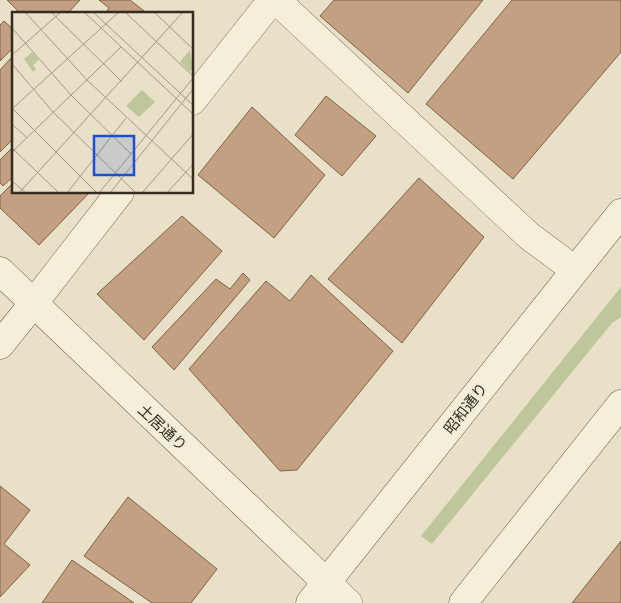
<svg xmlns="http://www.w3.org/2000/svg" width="621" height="603" viewBox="0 0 621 603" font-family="'PT Serif','Noto Sans JP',serif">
<rect width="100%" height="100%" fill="#e9e1c7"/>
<path fill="#bfc69c" d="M 621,287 L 621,317 L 612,323 L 432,544 L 421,536 Z"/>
<g fill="#c3a081" stroke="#806047">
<path d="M 7,0 L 80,0 L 67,14 L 21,14 Z"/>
<path d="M 99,0 L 130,0 L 148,14 L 105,14 L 109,8 Z"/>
<path d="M 334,0 L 483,0 L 408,93 L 320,16 Z"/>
<path d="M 512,0 L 621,0 L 621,52 L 513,179 L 426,104 Z"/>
<path d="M 4,21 L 14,30 L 14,47 L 0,61 L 0,25 Z"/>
<path d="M 14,55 L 14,138 L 0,152 L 0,70 Z"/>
<path d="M 326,96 L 376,136 L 342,176 L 295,135 Z"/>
<path d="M 252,107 L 325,175 L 274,238 L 198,175 Z"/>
<path d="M 14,146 L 14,176 L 3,186 L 0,183 L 0,160 Z"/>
<path d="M 419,178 L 484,237 L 402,343 L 328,279 Z"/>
<path d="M 14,182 L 14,192 L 90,192 L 39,245 L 0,208 L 0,196 Z"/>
<path d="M 182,216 L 222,251 L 144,340 L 97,294 Z"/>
<path d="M 243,273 L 250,280 L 174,370 L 152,347 L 216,279 L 230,289 Z"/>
<path d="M 311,275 L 393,351 L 297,470 L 280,471 L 189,369 L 266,281 L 290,301 Z"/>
<path d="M 0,486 L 30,510 L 4,544 L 30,565 L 0,597 Z"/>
<path d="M 128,497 L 217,569 L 191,603 L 152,603 L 84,556 Z"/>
<path d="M 621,541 L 621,603 L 572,603 Z"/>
<path d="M 72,560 L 134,603 L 42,603 Z"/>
</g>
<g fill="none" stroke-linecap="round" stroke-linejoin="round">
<g stroke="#83745e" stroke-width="29">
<g id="street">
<path d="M 276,0 L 529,236 L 575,270"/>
<path d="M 192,101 L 272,0"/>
<path d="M 33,304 L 120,192"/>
<path d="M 327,583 L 348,603"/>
</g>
</g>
<g stroke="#655541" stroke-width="29">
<g id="secondary">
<path d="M 0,271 L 327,583"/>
<path d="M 0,345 L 33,304"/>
<path d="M 310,603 L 621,213"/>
<path d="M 463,603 L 621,404"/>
</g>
</g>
<use href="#street" stroke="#f5eed9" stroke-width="28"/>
<use href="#secondary" stroke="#f5eed9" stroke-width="28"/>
</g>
<g text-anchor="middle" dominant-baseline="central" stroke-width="4.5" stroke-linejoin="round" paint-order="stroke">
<g font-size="15" fill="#352b20" stroke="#f2ebd6">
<text transform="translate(465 408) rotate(-52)">昭和通り</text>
<text transform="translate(163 427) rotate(43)">土居通り</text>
</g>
</g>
<g transform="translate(12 12)">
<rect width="181" height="181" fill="#e9e1c7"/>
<path d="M 178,38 L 181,56 L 178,60 L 168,50 ZM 20,40 L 27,48 L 21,53 L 24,57 L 21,60 L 12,47 ZM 130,78 L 143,90 L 127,105 L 114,94 Z" fill="#bfc69c"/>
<path fill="none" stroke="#a19884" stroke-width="1" d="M 13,0 L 75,68 L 182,168M 39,0 L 110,70M 72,0 L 182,103M 81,0 L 182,94M 113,0 L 182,65M 142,0 L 182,38M 0,16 L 59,83 L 119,142M 0,43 L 49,0M 0,52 L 41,100 L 124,181M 0,96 L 85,181M 0,97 L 107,0M 0,112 L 15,126M 0,136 L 47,181M 0,140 L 109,35M 0,169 L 14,181M 7,181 L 171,0M 55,181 L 114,106M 87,181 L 182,65M 98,181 L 182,76M 130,181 L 182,121M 155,181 L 182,151"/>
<path fill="#1d4ed8" fill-opacity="0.15" stroke="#1d4ed8" stroke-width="2.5" d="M 82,124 L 122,124 L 122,163 L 82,163 Z"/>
<rect width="181" height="181" fill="none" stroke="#352b20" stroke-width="2.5"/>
</g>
</svg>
